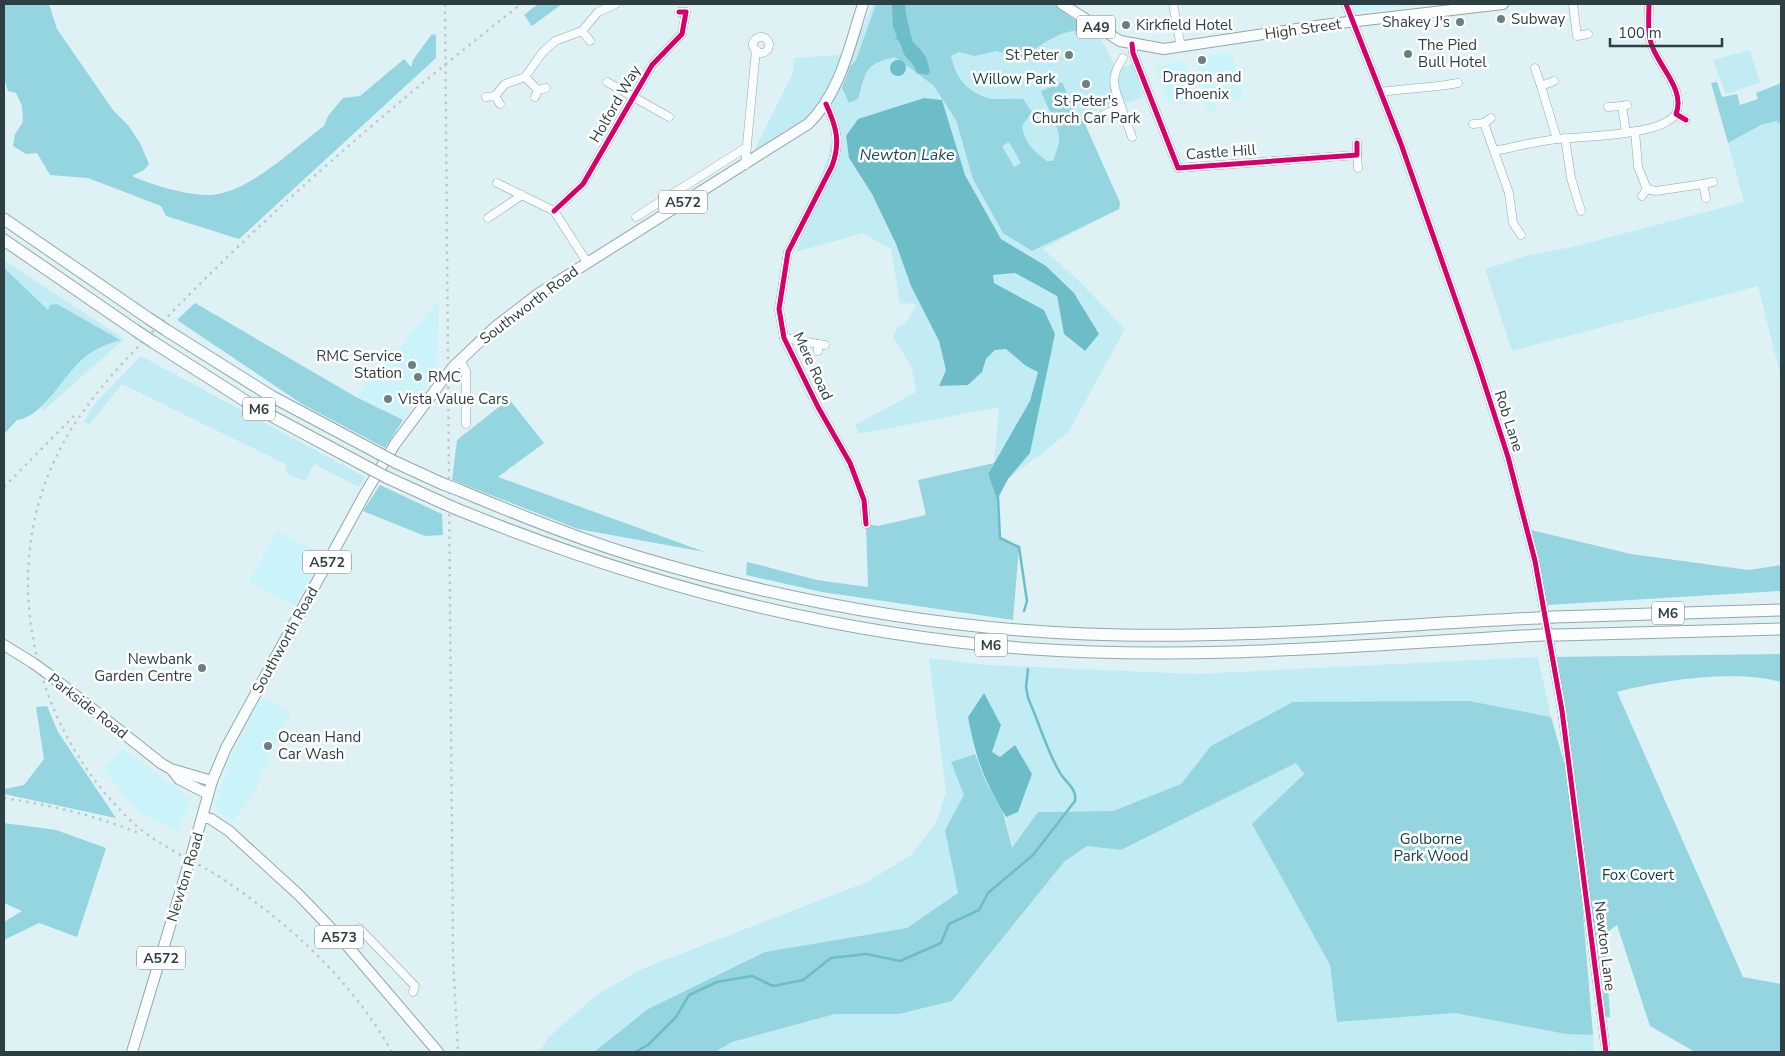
<svg xmlns="http://www.w3.org/2000/svg" width="1785" height="1056" viewBox="0 0 1785 1056" font-family="'Nunito Sans',sans-serif">
<rect width="100%" height="100%" fill="#def2f5"/>
<g fill="#cbf3fa">
<path d="M 1352,4 L 1422,4 L 1355,12 Z"/>
<path d="M 1232,52 L 1244,99 L 1215,102 L 1217,111 L 1208,113 L 1195,59 Z"/>
<path d="M 1185,61 L 1189,82 L 1183,83 L 1187,103 L 1169,104 L 1155,67 Z"/>
<path d="M 439,301 L 437,363 L 440,368 L 403,420 L 356,397 L 375,372 L 378,373 Z"/>
<path d="M 277,530 L 322,555 L 295,606 L 249,582 Z"/>
<path d="M 261,698 L 291,712 L 256,786 L 258,787 L 232,823 L 214,807 L 230,759 Z"/>
<path d="M 123,749 L 191,799 L 177,833 L 139,811 L 111,780 L 105,768 Z"/>
</g>
<g fill="#c1ecf4">
<path d="M 873,4 L 1062,4 C 1089,23 1105,38 1116,70 L 1134,63 L 1143,98 L 1081,115 L 1120,203 L 1119,209 L 1043,249 L 1077,279 L 1125,329 L 1068,433 L 1008,479 L 1030,453 L 1055,334 L 1044,310 L 994,283 L 993,275 L 1015,273 L 1057,296 L 1064,334 L 1084,351 L 1099,334 L 1074,293 L 1046,266 L 1001,239 L 965,175 L 942,100 L 923,98 L 858,119 L 846,136 L 849,158 L 872,194 L 896,244 L 911,286 L 939,341 L 946,370 L 939,385 L 968,385 L 982,372 L 986,359 L 995,350 L 1006,349 L 1026,366 L 1038,372 L 1030,401 L 994,463 L 999,407 L 859,434 L 855,425 L 916,392 L 912,368 L 893,337 L 898,326 L 906,323 L 916,304 L 900,303 L 891,249 L 863,233 L 796,252 L 828,156 L 834,127 L 819,105 L 813,115 L 752,155 L 793,73 L 794,58 L 851,54 Z"/>
<path d="M 1750,50 L 1760,83 L 1726,94 L 1713,60 Z"/>
<path d="M 1777,121 L 1778,124 L 1781,123 L 1781,378 L 1758,286 L 1512,351 L 1485,269 L 1529,255 L 1572,247 L 1744,202 L 1728,143 L 1761,125 Z"/>
<path d="M 4,260 L 124,339 L 43,411 L 35,392 L 4,283 Z"/>
<path d="M 141,356 L 365,477 L 359,487 L 314,464 L 305,481 L 288,475 L 285,464 L 122,384 L 89,425 L 84,421 L 97,401 Z"/>
<path d="M 1538,657 L 1551,717 L 1469,701 L 1211,746 L 1181,784 L 1113,811 L 1039,812 L 1012,849 L 1006,817 L 1018,812 L 1000,757 L 992,752 L 1001,725 L 984,693 L 968,717 L 975,754 L 951,762 L 965,795 L 945,830 L 959,893 L 907,928 L 765,952 L 648,1009 L 594,1052 L 539,1052 L 549,1037 L 596,995 L 644,968 L 867,882 L 911,855 L 936,823 L 946,792 L 929,658 L 987,665 L 1195,674 Z"/>
<path d="M 1297,763 L 1304,774 L 1252,824 L 1330,965 L 1337,1022 L 1455,1013 L 1566,1034 L 1593,1035 L 1594,1052 L 1566,1050 L 1566,1052 L 715,1052 L 731,1042 L 835,1014 L 899,1014 L 952,1001 L 1064,862 L 1087,846 L 1121,850 Z"/>
</g>
<g fill="#94d5e0" fill-rule="evenodd">
<path d="M 4,4 L 49,4 L 57,29 L 113,110 L 128,125 L 140,143 L 149,164 L 144,170 L 132,176 C 151,185 198,199 218,194 C 255,187 294,148 324,126 L 328,116 L 343,98 L 360,96 L 404,59 L 411,67 L 413,60 L 432,34 L 436,35 L 436,58 L 239,239 L 166,216 L 161,206 L 88,178 L 50,175 L 37,153 L 26,154 L 13,146 L 15,134 L 23,122 L 22,106 L 16,93 L 8,91 L 4,78 Z"/>
<path d="M 538,4 L 562,4 L 532,26 L 524,15 Z"/>
<path d="M 876,4 L 1053,4 L 1085,28 L 1083,31 C 1060,28 1039,47 1020,59 L 997,51 L 975,56 L 959,52 L 951,56 C 956,79 967,91 988,98 C 994,100 1014,98 1023,99 L 1032,112 L 1022,126 C 1024,142 1034,152 1047,161 L 1053,161 C 1055,154 1059,147 1059,141 C 1061,129 1045,104 1041,91 L 1062,82 L 1077,116 L 1081,115 L 1120,203 L 1119,209 L 1032,251 L 1003,233 L 973,179 L 956,120 L 933,85 L 895,57 C 863,65 867,70 858,99 L 849,103 L 842,88 L 850,67 L 856,60 ZM 1009,142 L 1021,163 L 1014,167 L 1002,146 Z"/>
<path d="M 1717,82 L 1722,97 L 1737,94 L 1740,105 L 1758,99 L 1756,93 L 1781,83 L 1781,123 L 1778,124 L 1777,121 L 1761,125 L 1728,143 L 1711,83 Z"/>
<path d="M 4,268 L 48,310 L 50,305 L 57,304 L 120,340 C 107,344 96,348 85,357 C 64,373 44,417 17,420 L 4,434 Z"/>
<path d="M 195,303 L 356,397 L 403,420 L 385,448 L 302,404 L 177,320 Z"/>
<path d="M 509,399 L 544,443 L 498,477 L 705,552 L 578,529 L 452,480 L 457,440 Z"/>
<path d="M 994,463 L 988,474 L 997,500 L 1000,538 L 1019,547 L 1013,620 L 822,592 L 746,575 L 747,562 L 817,580 L 868,587 L 866,524 L 878,526 L 926,515 L 918,480 Z"/>
<path d="M 380,485 L 442,514 L 443,535 L 425,536 L 363,511 Z"/>
<path d="M 1531,530 L 1631,554 L 1749,570 L 1781,565 L 1781,591 L 1547,605 Z"/>
<path d="M 1781,654 L 1781,682 C 1738,669 1661,680 1617,692 L 1743,977 L 1781,984 L 1781,1052 L 1695,1052 L 1650,1026 L 1617,925 L 1605,934 L 1610,1017 L 1603,1018 L 1575,815 L 1593,1035 L 1566,1034 L 1455,1013 L 1337,1022 L 1330,965 L 1252,824 L 1304,774 L 1296,763 L 1121,850 L 1087,846 L 1064,862 L 952,1001 L 899,1014 L 835,1014 L 732,1042 L 715,1052 L 594,1052 L 648,1009 L 765,952 L 907,928 L 958,893 L 945,830 L 964,795 L 951,762 L 975,754 L 987,784 L 1003,812 L 1012,848 L 1038,812 L 1113,811 L 1181,784 L 1211,746 L 1293,702 L 1469,701 L 1551,717 L 1571,787 L 1551,657 Z"/>
<path d="M 47,706 L 58,732 L 116,818 L 4,794 L 4,789 L 24,785 L 44,759 L 36,707 Z"/>
<path d="M 4,823 L 56,830 L 106,848 L 77,937 L 39,923 L 4,940 L 4,922 L 22,911 L 4,903 Z"/>
</g>
<g fill="#6dbdc9">
<path d="M 892,4 L 905,4 C 906,16 909,30 913,42 C 926,56 926,54 930,72 L 927,75 L 917,73 C 914,62 908,61 904,54 C 901,48 902,44 897,39 L 895,40 L 897,36 L 893,27 Z"/>
<circle cx="898" cy="68" r="8"/>
<path d="M 924,98 L 942,100 L 965,175 L 1001,239 L 1046,266 L 1074,293 L 1099,334 L 1085,351 L 1064,334 L 1057,296 L 1015,273 L 993,275 L 994,283 L 1044,310 L 1055,334 L 1030,453 L 1008,479 L 997,500 L 988,474 L 1030,401 L 1038,372 L 1026,366 L 1006,349 L 995,350 L 986,359 L 982,372 L 968,385 L 939,386 L 946,370 L 939,341 L 911,286 L 896,244 L 872,194 L 849,158 L 846,136 L 858,119 Z"/>
<path d="M 984,693 L 1001,725 L 992,752 L 1000,757 L 1015,745 L 1032,774 L 1018,812 L 1006,817 C 984,780 976,760 968,717 Z"/>
</g>
<g fill="none" stroke-linecap="round" stroke-linejoin="round">
<g stroke="#6dbdc9" stroke-width="2.5">
<path d="M 998,497 L 1000,538 L 1019,547 L 1027,601 L 1024,611"/>
<path d="M 635,1052 L 648,1045 L 676,1017 L 689,995 L 717,982 L 752,976 L 773,986 L 803,980 L 831,958 L 866,954 L 900,961 L 941,943 L 949,924 L 979,910 L 988,893 L 1033,855 L 1075,801 C 1077,787 1065,783 1059,771 C 1046,749 1039,722 1028,698 L 1026,687 L 1028,669"/>
</g>
<g stroke="#94a6a8" stroke-width="9">
<g id="minor">
<path d="M 1173,4 L 1181,47"/>
<path d="M 1346,4 L 1401,144 L 1478,364 L 1508,457 L 1535,561 L 1562,711 L 1606,1052"/>
<path d="M 1573,4 L 1577,36 L 1588,34"/>
<path d="M 1649,4 C 1649,16 1647,31 1651,43 C 1657,65 1686,89 1676,114 L 1686,120"/>
<path d="M 582,31 L 590,41"/>
<circle cx="761" cy="45" r="8"/>
<path d="M 1132,44 L 1133,53 L 1178,168 L 1357,155 L 1357,143"/>
<path d="M 1535,68 L 1541,86 L 1554,81"/>
<path d="M 525,77 L 538,90"/>
<path d="M 607,82 L 669,117"/>
<path d="M 1541,86 L 1557,139"/>
<path d="M 1381,92 C 1407,88 1433,88 1458,83"/>
<path d="M 495,96 L 505,84 L 525,77 L 542,53 L 555,41 L 582,31 L 598,12 L 616,4"/>
<path d="M 486,97 L 495,96 L 500,104"/>
<path d="M 535,97 L 538,90 L 546,88"/>
<path d="M 826,104 C 836,126 841,142 832,166 L 788,252 L 779,309 L 784,338 L 818,407 L 850,463 L 864,500 L 866,524"/>
<path d="M 1121,106 L 1132,137"/>
<path d="M 1608,107 L 1622,106"/>
<path d="M 1101,116 L 1121,106 C 1113,86 1110,77 1123,58"/>
<path d="M 1484,123 L 1494,151 C 1515,147 1537,141 1558,139 C 1584,136 1661,136 1676,114"/>
<path d="M 1473,124 L 1484,123 L 1491,118"/>
<path d="M 1635,131 L 1638,167 L 1647,189"/>
<path d="M 1626,132 L 1622,106 L 1627,105"/>
<path d="M 1565,138 L 1571,178 L 1581,211"/>
<path d="M 1494,151 L 1509,193 L 1513,223 L 1521,235"/>
<path d="M 1357,155 L 1358,168"/>
<path d="M 745,165 L 756,50"/>
<path d="M 497,183 L 554,211 L 587,262"/>
<path d="M 1642,196 L 1647,189 L 1656,191 L 1703,184"/>
<path d="M 1706,198 L 1703,184 L 1713,182"/>
<path d="M 554,211 L 583,184 L 652,65 L 682,34 L 686,12 L 679,12"/>
<path d="M 636,217 L 747,147"/>
<path d="M 488,218 L 522,195"/>
<path d="M 784,338 L 818,344"/>
<path d="M 818,351 L 818,344 L 825,345"/>
<path d="M 460,360 L 466,371 L 466,424"/>
<path d="M 344,942 L 359,928 L 415,986 L 413,992"/>
</g>
</g>
<g stroke="#94a6a8" stroke-width="12">
<g id="major">
<path d="M 1062,4 L 1120,41 L 1164,49 L 1323,25 L 1503,4"/>
<path d="M 455,365 L 495,327 L 538,294 L 808,124 C 840,94 850,44 863,4"/>
<path d="M 4,645 L 33,663"/>
<path d="M 47,673 L 162,764 L 171,769 L 212,781"/>
<path d="M 172,770 L 179,779 L 208,794"/>
<path d="M 203,817 L 211,819 L 229,831 L 299,895 L 344,942 L 438,1052"/>
<path d="M 192,853 L 212,781 L 226,748 L 366,492 L 395,444 L 445,377"/>
<path d="M 132,1052 L 189,863"/>
</g>
</g>
<g stroke="#94a6a8" stroke-width="13">
<g id="highway">
<path d="M 4,219 L 148,318"/>
<path d="M 4,240 L 135,330"/>
<path d="M 166,330 L 271,396 L 378,453"/>
<path d="M 153,342 L 255,407 L 369,468"/>
<path d="M 395,462 L 443,484"/>
<path d="M 386,477 L 443,503"/>
<path d="M 459,490 C 516,514 575,538 635,556 C 781,600 933,628 1086,634 C 1236,640 1388,625 1538,618"/>
<path d="M 459,510 C 643,585 834,635 1033,649 C 1202,661 1373,644 1542,635"/>
<path d="M 1554,617 L 1781,610"/>
<path d="M 1558,635 L 1781,629"/>
</g>
</g>
<use href="#minor" stroke="#fafdfe" stroke-width="8"/>
<use href="#major" stroke="#fafdfe" stroke-width="10"/>
<use href="#highway" stroke="#fafdfe" stroke-width="11"/>
<g stroke="#c1c7c8" stroke-width="2.5" stroke-dasharray="2.5 5" stroke-linecap="butt">
<path d="M 445,4 L 453,958 L 458,1052"/>
<path d="M 4,487 L 74,416"/>
<path d="M 4,798 C 50,805 98,816 141,834"/>
<path d="M 392,1052 C 350,978 286,920 215,874 C 195,862 173,852 154,839 C 138,829 124,815 112,801 C 32,713 3,576 52,466 C 79,403 130,355 178,306 C 285,197 401,98 521,4"/>
</g>
<g stroke="#94a6a8" stroke-width="12" stroke-linecap="butt">
<g id="major-bridge">
<path d="M 445,377 L 455,365"/>
<path d="M 33,663 L 47,673"/>
<path d="M 189,863 L 192,853"/>
</g>
</g>
<g stroke="#94a6a8" stroke-width="13" stroke-linecap="butt">
<g id="highway-bridge">
<path d="M 148,318 L 166,330"/>
<path d="M 135,330 L 153,342"/>
<path d="M 378,453 L 395,462"/>
<path d="M 369,468 L 386,477"/>
<path d="M 443,484 L 459,490"/>
<path d="M 443,503 L 459,510"/>
<path d="M 1538,618 L 1554,617"/>
<path d="M 1542,635 L 1558,635"/>
</g>
</g>
<use href="#major-bridge" stroke="#fafdfe" stroke-width="10"/>
<use href="#highway-bridge" stroke="#fafdfe" stroke-width="11"/>
<g stroke="#fff" stroke-width="8">
<g id="cycleway">
<path d="M 1346,4 L 1401,144 L 1478,364 L 1508,457 L 1535,561 L 1562,711 L 1606,1052"/>
<path d="M 1649,4 C 1649,16 1647,31 1651,43 C 1657,65 1686,89 1676,114 L 1686,120"/>
<path d="M 1132,44 L 1133,53 L 1178,168 L 1357,155 L 1357,143"/>
<path d="M 826,104 C 836,126 841,142 832,166 L 788,252 L 779,309 L 784,338 L 818,407 L 850,463 L 864,500 L 866,524"/>
<path d="M 554,211 L 583,184 L 652,65 L 682,34 L 686,12 L 679,12"/>
</g>
</g>
<use href="#cycleway" stroke="#d6006c" stroke-width="5"/>
</g>
<g fill="#6b7e81" stroke="#fff" stroke-width="2">
<circle cx="1501" cy="19" r="5"/>
<circle cx="1460" cy="22" r="5"/>
<circle cx="1126" cy="25" r="5"/>
<circle cx="1408" cy="54" r="5"/>
<circle cx="1069" cy="55" r="5"/>
<circle cx="1202" cy="60" r="5"/>
<circle cx="1086" cy="84" r="5"/>
<circle cx="412" cy="365" r="5"/>
<circle cx="418" cy="377" r="5"/>
<circle cx="388" cy="399" r="5"/>
<circle cx="202" cy="668" r="5"/>
<circle cx="268" cy="746" r="5"/>
</g>
<g text-anchor="middle" dominant-baseline="central" stroke-width="5" stroke-linejoin="round" paint-order="stroke">
<g fill="#fff" stroke="#6c797b" stroke-width="1">
<rect x="1077" y="15.5" width="38" height="23" rx="4"/>
<rect x="659" y="190.5" width="48" height="23" rx="4"/>
<rect x="243" y="397.5" width="32" height="23" rx="4"/>
<rect x="303" y="550.5" width="48" height="23" rx="4"/>
<rect x="1652" y="601.5" width="32" height="23" rx="4"/>
<rect x="975" y="633.5" width="32" height="23" rx="4"/>
<rect x="315" y="925.5" width="48" height="23" rx="4"/>
<rect x="137" y="946.5" width="48" height="23" rx="4"/>
</g>
<g font-size="14" font-weight="bold" fill="#2d3f42">
<text x="1096" y="27">A49</text>
<text x="683" y="202">A572</text>
<text x="259" y="409">M6</text>
<text x="327" y="562">A572</text>
<text x="1668" y="613">M6</text>
<text x="991" y="645">M6</text>
<text x="339" y="937">A573</text>
<text x="161" y="958">A572</text>
</g>
<g font-size="15" fill="#2d3f42" stroke="#fff" text-anchor="start">
<text x="1511" y="19">Subway</text>
<text x="1450" y="22" text-anchor="end">Shakey J's</text>
<text x="1136" y="25">Kirkfield Hotel</text>
<text x="1418" y="45">The Pied<tspan x="1418" dy="17">Bull Hotel</tspan></text>
<text x="1059" y="55" text-anchor="end">St Peter</text>
<text x="1202" y="77" text-anchor="middle">Dragon and<tspan x="1202" dy="17">Phoenix</tspan></text>
<text x="1086" y="101" text-anchor="middle">St Peter's<tspan x="1086" dy="17">Church Car Park</tspan></text>
<text x="402" y="356" text-anchor="end">RMC Service<tspan x="402" dy="17">Station</tspan></text>
<text x="428" y="377">RMC</text>
<text x="398" y="399">Vista Value Cars</text>
<text x="192" y="659" text-anchor="end">Newbank<tspan x="192" dy="17">Garden Centre</tspan></text>
<text x="278" y="737">Ocean Hand<tspan x="278" dy="17">Car Wash</tspan></text>
</g>
<g font-size="15" fill="#2d3f42" stroke="#fff">
<text transform="translate(1303 29) rotate(-8)">High Street</text>
<text transform="translate(615 104) rotate(-60)">Holford Way</text>
<text transform="translate(1221 152) rotate(-4)">Castle Hill</text>
<text transform="translate(529 305) rotate(-37)">Southworth Road</text>
<text transform="translate(813 366) rotate(65)">Mere Road</text>
<text transform="translate(1509 421) rotate(72)">Rob Lane</text>
<text transform="translate(285 640) rotate(-61)">Southworth Road</text>
<text transform="translate(88 706) rotate(38)">Parkside Road</text>
<text transform="translate(185 877) rotate(-73)">Newton Road</text>
<text transform="translate(1605 946) rotate(83)">Newton Lane</text>
</g>
<g font-size="15" fill="#0a3c43" stroke="#fff">
<text x="1014" y="79">Willow Park</text>
<text x="1431" y="839">Golborne<tspan x="1431" dy="17">Park Wood</tspan></text>
<text x="1638" y="875">Fox Covert</text>
</g>
<g font-size="16" font-style="italic" fill="#1d4b52" stroke="#fff">
<text x="907" y="155">Newton Lake</text>
</g>
</g>
<rect width="1785" height="1056" fill="none" stroke="#2d3f42" stroke-width="10"/>
<path d="M1610 38v8h112v-8" fill="none" stroke="#2d3f42" stroke-width="2.5"/>
<text x="1618" y="38" font-size="15" fill="#2d3f42" stroke="#ffffff" stroke-width="4" paint-order="stroke">100 m</text>
</svg>
